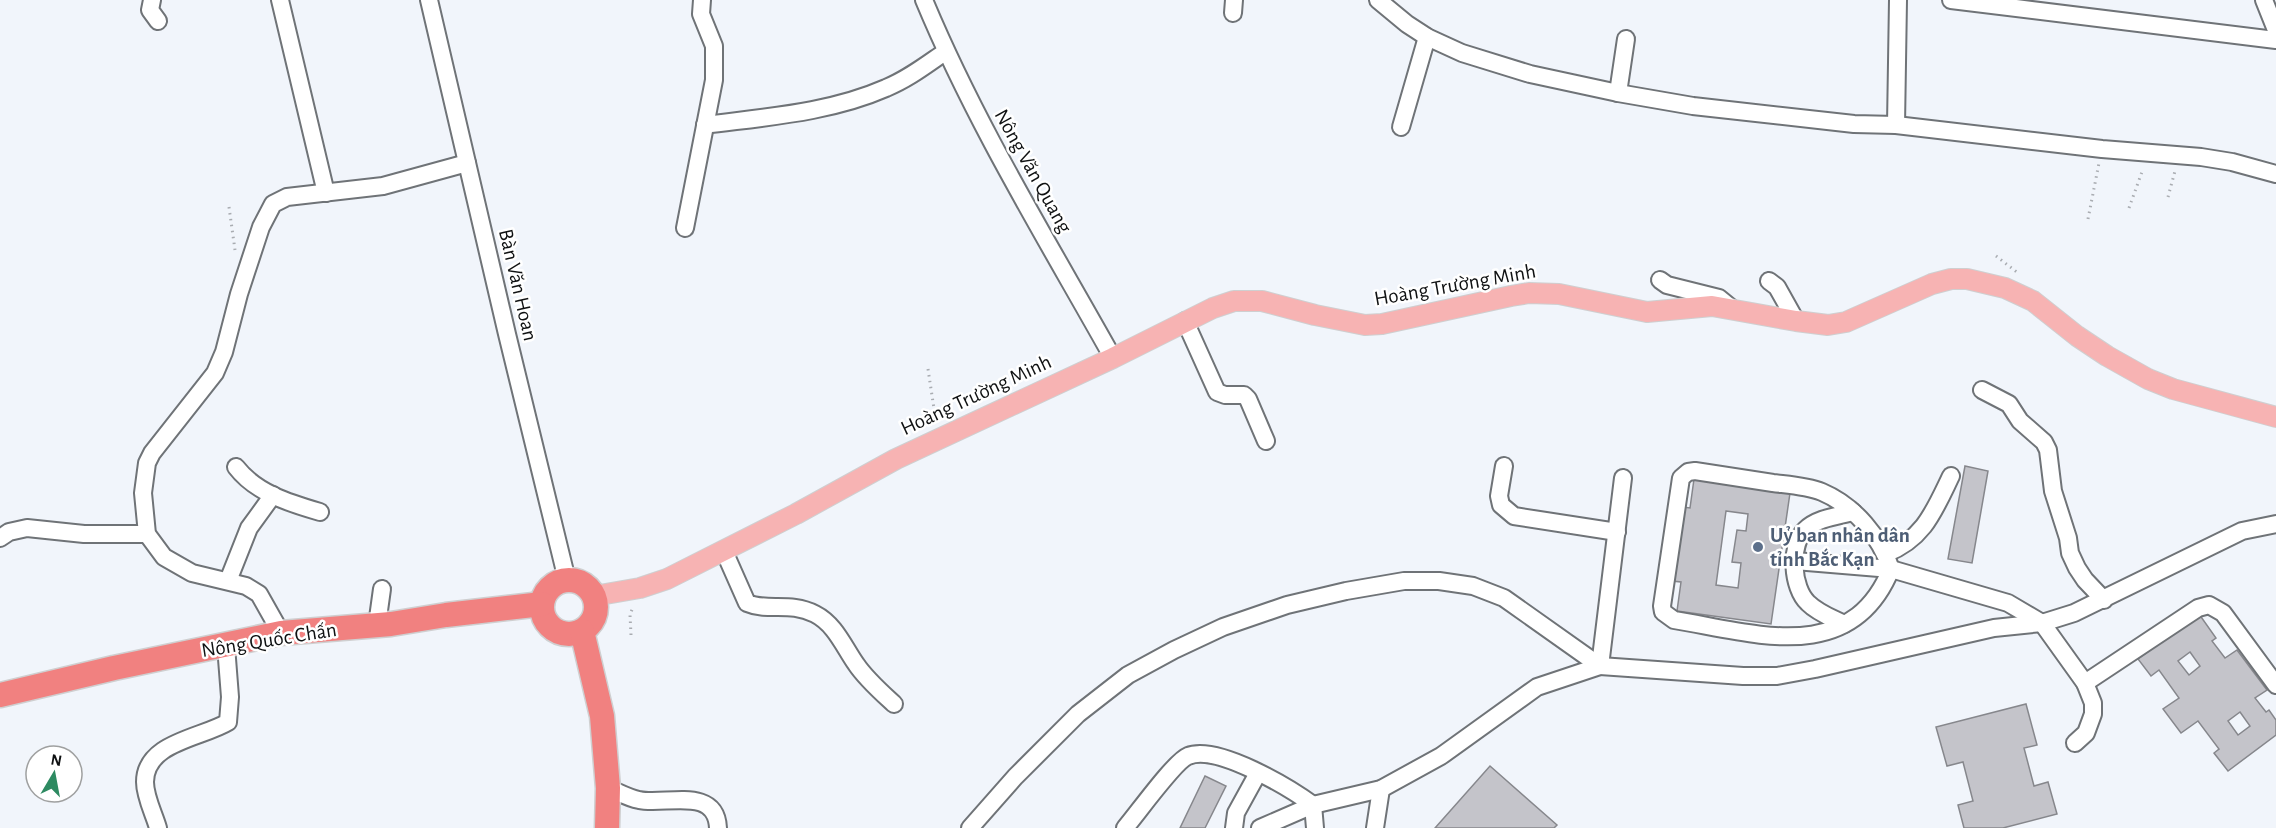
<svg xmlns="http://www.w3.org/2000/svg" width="2276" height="828" viewBox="0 0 2276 828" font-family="'Alegreya Sans',sans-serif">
<rect width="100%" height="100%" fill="#f1f5fb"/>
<g fill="#c4c4ca" stroke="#86878c" stroke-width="1.5" fill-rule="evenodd">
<path d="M 1965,466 L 1988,471 L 1972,563 L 1948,559 Z"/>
<path d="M 1694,479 L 1790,493 L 1771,624 L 1677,611 L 1681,582 L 1672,581 L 1683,507 L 1690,508 ZM 1726,511 L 1748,514 L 1746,531 L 1737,530 L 1732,562 L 1741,563 L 1738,588 L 1716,585 Z"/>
<path d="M 2199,614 L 2216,638 L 2212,641 L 2225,658 L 2237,650 L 2267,690 L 2255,698 L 2266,712 L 2269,710 L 2276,720 L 2276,735 L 2228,771 L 2214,753 L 2219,749 L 2198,721 L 2181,733 L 2163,709 L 2179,698 L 2159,670 L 2151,676 L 2138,659 ZM 2190,652 L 2200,666 L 2189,675 L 2178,661 ZM 2240,712 L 2250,726 L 2238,735 L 2228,721 Z"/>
<path d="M 2026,704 L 2037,745 L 2024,748 L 2034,786 L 2048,782 L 2057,814 L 2003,828 L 1964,828 L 1958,805 L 1973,801 L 1963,762 L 1947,766 L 1936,727 Z"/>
<path d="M 1490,766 L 1557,825 L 1554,828 L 1435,828 Z"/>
<path d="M 1205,776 L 1226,786 L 1205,828 L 1180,828 Z"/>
</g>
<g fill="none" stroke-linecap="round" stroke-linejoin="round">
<g stroke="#6f7377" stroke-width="20">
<g id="minor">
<path d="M 152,0 L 150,10 L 158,21"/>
<path d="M 280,0 L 326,193"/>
<path d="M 429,0 L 507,334 L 567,580"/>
<path d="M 924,0 C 976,125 1047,240 1113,358"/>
<path d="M 1378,0 L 1407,24 L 1427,37 L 1462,53 L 1530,74 L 1618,93 L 1693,106 L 1854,124 L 1896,125 L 2102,149 L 2201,157 L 2232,162 L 2276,174"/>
<path d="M 1951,0 L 2276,40"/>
<path d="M 2264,0 L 2276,30"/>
<path d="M 1233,13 L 1234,0"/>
<path d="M 1618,93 L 1626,39"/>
<path d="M 705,125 C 765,117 829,113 886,88 C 908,79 926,65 945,52"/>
<path d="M 1896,125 L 1898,0"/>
<path d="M 1401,127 L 1427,37"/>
<path d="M 685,228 L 714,80 L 714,46 L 701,14 L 702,0"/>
<path d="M 1660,280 L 1667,285 L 1719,298 L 1730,307"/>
<path d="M 1769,281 L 1777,287 L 1796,321"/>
<path d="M 1185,321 L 1217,392 L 1225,395 L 1244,395 L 1248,399 L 1266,441"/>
<path d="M 1982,390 L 2009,404 L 2020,421 L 2044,442 L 2048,450 L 2053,491 L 2068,538 L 2070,553 L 2077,568 L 2085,580 L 2104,600"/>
<path d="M 1504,466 L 1499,496 L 1501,505 L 1514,516 L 1617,532"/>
<path d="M 236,467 C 256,493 289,503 320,512"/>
<path d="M 1695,471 C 1721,475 1747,479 1773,483 C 1789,485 1807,486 1822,492 C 1855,506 1880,537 1891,569 C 1851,667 1754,633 1674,620 L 1663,612 L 1662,606 L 1681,478 L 1688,472 Z"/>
<path d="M 0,538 L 9,532 L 27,528 L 84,534 L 147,534"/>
<path d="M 724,551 L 747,603 C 768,612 790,601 815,614 C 835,624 844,647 856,664 C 866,679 881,692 894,704"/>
<path d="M 1885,554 C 1924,539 1934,511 1951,476"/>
<path d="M 1795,561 L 1891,569 L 2008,603 L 2042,623 L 2085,683 L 2093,703 L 2093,714 L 2086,733 L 2075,743"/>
<path d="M 228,581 L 249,528 L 273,495"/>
<path d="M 1844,624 C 1832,618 1818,613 1808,603 C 1792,588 1789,546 1805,530 C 1817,518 1838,516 1853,512"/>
<path d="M 377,625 L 382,589"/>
<path d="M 281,633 L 259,594 L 246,586 L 192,573 L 164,557 L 147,534 L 143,493 L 147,463 L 152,453 L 215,373 L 224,352 L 239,294 L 261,227 L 273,204 L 287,197 L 383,186 L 467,163"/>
<path d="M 2085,683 L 2198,608 L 2209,605 L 2223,613 L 2276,685"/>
<path d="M 608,788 C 618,792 628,798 639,800 C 664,806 716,785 718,828"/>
<path d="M 158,828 C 154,814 145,797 145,782 C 145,742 202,738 228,722 L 230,697 L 226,646"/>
<path d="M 970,828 L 1015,777 L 1078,714 L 1128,675 L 1174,650 L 1223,627 L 1287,605 L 1346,591 L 1404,581 L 1439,581 L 1473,586 L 1504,598 L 1600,666 L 1743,676 L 1777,676 L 1815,669 L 1994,628 L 2042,623 L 2074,613 L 2242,531 L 2276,524"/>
<path d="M 1125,828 C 1137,814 1175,761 1188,756 C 1217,744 1290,788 1313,805 L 1315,828"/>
<path d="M 1234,828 L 1236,813 L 1258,773"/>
<path d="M 1260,828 L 1313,805 L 1381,789 L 1441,756 L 1537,687 L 1600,666 L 1623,478"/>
<path d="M 1375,828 L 1381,789"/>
</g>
</g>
<g stroke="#cfcfd0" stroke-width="22">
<path id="major" d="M 594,596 L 640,588 L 667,579 L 796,514 L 896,459 L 1113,358 L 1213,308 L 1234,301 L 1262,301 L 1315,315 L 1365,325 L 1382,324 L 1511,296 L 1529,293 L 1559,294 L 1647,312 L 1712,306 L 1796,321 L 1828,325 L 1846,322 L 1932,284 L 1951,279 L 1967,279 L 2005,288 L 2033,301 L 2077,336 L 2107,356 L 2148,379 L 2173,389 L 2276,417"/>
</g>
<g stroke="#cfcfd0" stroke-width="27">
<g id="highway">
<circle cx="569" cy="607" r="27"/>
<path d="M 582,631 L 602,716 L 608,788 L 607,828"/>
<path d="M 0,695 L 114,668 L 281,633 L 391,624 L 446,615 L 542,604"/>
</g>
</g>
<g stroke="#a9acb1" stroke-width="3" stroke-dasharray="1.5 4.5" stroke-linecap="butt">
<path d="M 2168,197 L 2175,171"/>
<path d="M 229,207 L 235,250"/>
<path d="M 2129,208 L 2143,169"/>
<path d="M 2088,219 L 2099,163"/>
<path d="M 1996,256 L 2018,273"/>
<path d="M 928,369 L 936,422"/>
<path d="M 631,635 L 630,615 L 633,607"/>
</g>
<use href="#minor" stroke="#fff" stroke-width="16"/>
<use href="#major" stroke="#f7b3b3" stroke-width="20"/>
<use href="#highway" stroke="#f18180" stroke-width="24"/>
</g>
<circle fill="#5c6f8a" stroke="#fff" stroke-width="2" cx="1758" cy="547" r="6"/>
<g text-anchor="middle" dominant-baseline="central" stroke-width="5" stroke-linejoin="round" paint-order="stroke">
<g font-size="21" fill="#0f1112" stroke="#fff">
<text transform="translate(1033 171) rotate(61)">Nông Văn Quang</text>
<text transform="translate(518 285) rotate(77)">Bàn Văn Hoan</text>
<text transform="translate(1455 285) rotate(-10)">Hoàng Trường Minh</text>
<text transform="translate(976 395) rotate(-25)">Hoàng Trường Minh</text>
<text transform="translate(269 640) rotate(-9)">Nông Quốc Chấn</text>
</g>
<g font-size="21" font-weight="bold" fill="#4e5e75" stroke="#fff" text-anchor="start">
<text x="1770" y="535">Uỷ ban nhân dân<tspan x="1770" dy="24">tỉnh Bắc Kạn</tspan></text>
</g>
</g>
<g transform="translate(54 774) rotate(10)"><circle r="28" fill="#ffffff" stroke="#9fa0a0" stroke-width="1.5"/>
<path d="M0-4.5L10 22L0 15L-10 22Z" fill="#2d8a61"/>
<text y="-9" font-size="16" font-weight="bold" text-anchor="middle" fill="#0f1112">N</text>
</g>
</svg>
